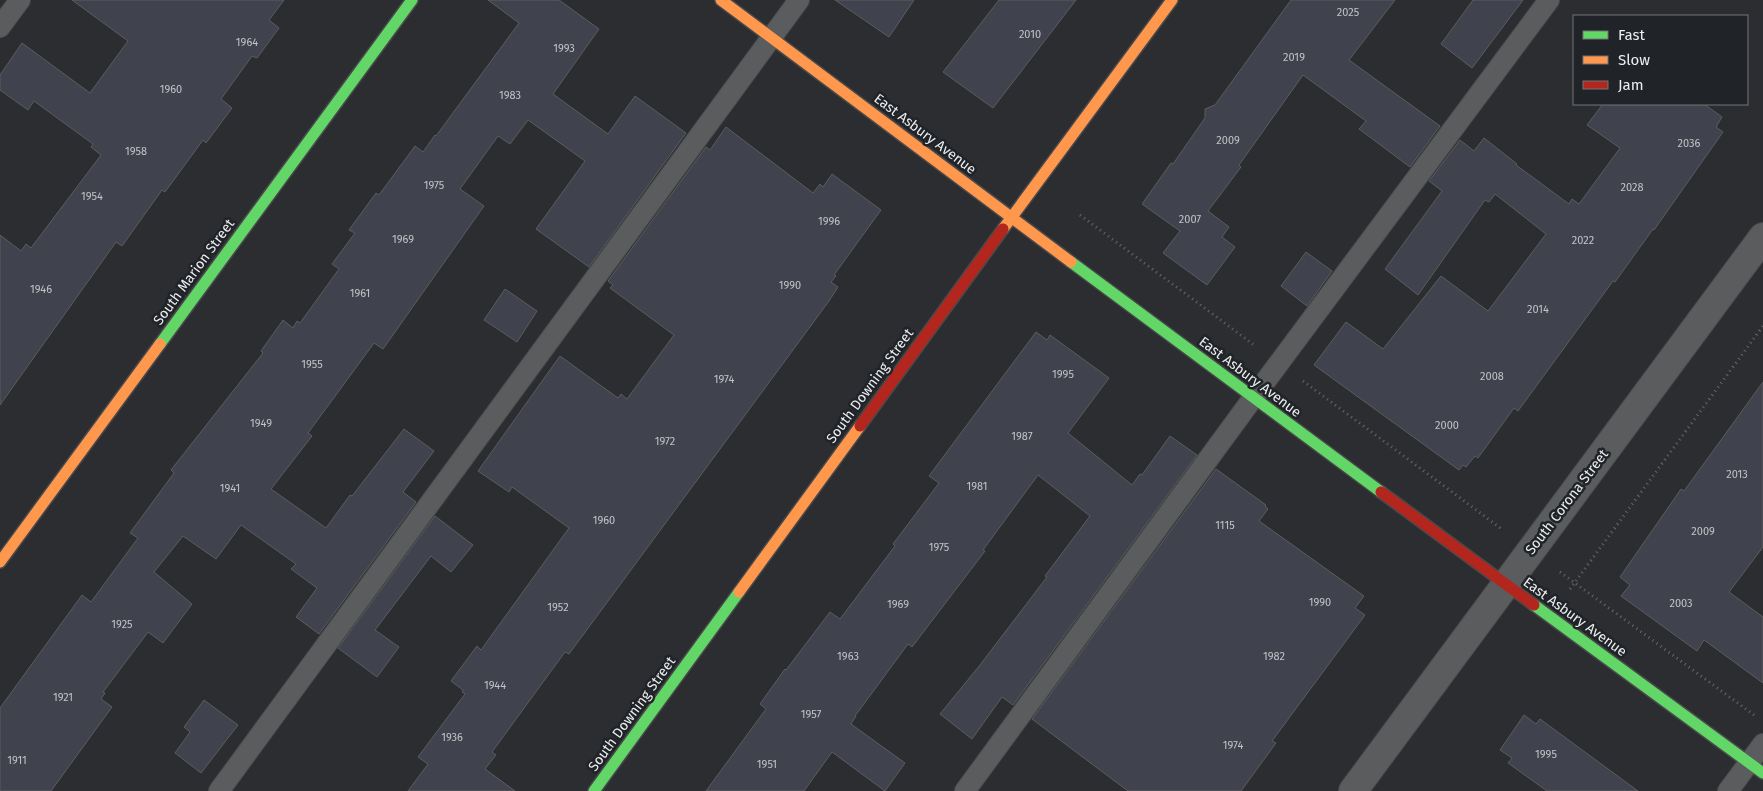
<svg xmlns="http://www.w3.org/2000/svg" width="1763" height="791" viewBox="0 0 1763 791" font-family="'Fira Sans',sans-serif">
<rect width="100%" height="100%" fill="#2b2d30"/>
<g fill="#40424d" stroke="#5c5d5f">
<path d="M 72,0 L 284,0 L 269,20 L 279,28 L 257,58 L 252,56 L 221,99 L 232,108 L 206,143 L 203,140 L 165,192 L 162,190 L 122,246 L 116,242 L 0,405 L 0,235 L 21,251 L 26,244 L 31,248 L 101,155 L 91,147 L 93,144 L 34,101 L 28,110 L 0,90 L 0,75 L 22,43 L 90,93 L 128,41 Z"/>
<path d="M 488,0 L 559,0 L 599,29 L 553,94 L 608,134 L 635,96 L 686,133 L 589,267 L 536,229 L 585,161 L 528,120 L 510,144 L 498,136 L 460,189 L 484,206 L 383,349 L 374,343 L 308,433 L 312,436 L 271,489 L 326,528 L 350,495 L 352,496 L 404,429 L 434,451 L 403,492 L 416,502 L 319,634 L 296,617 L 317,588 L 291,569 L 296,564 L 241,525 L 216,559 L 183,536 L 154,572 L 192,604 L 163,643 L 148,632 L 103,692 L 105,693 L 101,699 L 112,707 L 51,791 L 0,791 L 0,708 L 82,595 L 91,602 L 138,538 L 130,533 L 174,473 L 171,470 L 263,353 L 261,351 L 283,320 L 293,328 L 297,321 L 300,323 L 339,269 L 332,264 L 355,233 L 349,230 L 376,193 L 379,195 L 415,146 L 423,152 L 435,135 L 436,136 L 519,23 Z"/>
<path d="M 835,0 L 914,0 L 889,37 Z"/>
<path d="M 999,0 L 1076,0 L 993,108 L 943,72 Z"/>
<path d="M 1291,0 L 1395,0 L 1349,60 L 1440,126 L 1410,167 L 1359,129 L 1366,121 L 1303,75 L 1239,165 L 1241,167 L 1208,211 L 1229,227 L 1222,237 L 1235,247 L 1207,285 L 1163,253 L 1180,231 L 1142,204 L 1171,163 L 1173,164 L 1205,118 L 1205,109 L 1215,105 Z"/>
<path d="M 1473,0 L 1523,0 L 1472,68 L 1441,44 Z"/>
<path d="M 1603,104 L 1704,104 L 1722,117 L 1716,127 L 1723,132 L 1654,230 L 1653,229 L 1615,282 L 1613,281 L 1518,411 L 1514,408 L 1478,458 L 1475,456 L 1466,467 L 1463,465 L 1459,470 L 1314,365 L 1346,322 L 1383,349 L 1441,276 L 1488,311 L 1546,234 L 1495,194 L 1489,202 L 1485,200 L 1418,295 L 1385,269 L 1442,191 L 1429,181 L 1460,140 L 1474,151 L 1484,138 L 1517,164 L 1516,165 L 1569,204 L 1572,199 L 1579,204 L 1620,148 L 1587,125 Z"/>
<path d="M 726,127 L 813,193 L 820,184 L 823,187 L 832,174 L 881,210 L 834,275 L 836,276 L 831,282 L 838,287 L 829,301 L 569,654 L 565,652 L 492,752 L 496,755 L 485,769 L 515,791 L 408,791 L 428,764 L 418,757 L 465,694 L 462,692 L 463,690 L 451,681 L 477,646 L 481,650 L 569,528 L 512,487 L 509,492 L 478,471 L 560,356 L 618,398 L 621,394 L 627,399 L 674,335 L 610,288 L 613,285 L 608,281 L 706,147 L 710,150 Z"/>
<path d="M 1306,252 L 1332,271 L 1307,306 L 1281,286 Z"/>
<path d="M 505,289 L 537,311 L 517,342 L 484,320 Z"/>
<path d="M 1036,332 L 1047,340 L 1050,335 L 1109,378 L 1068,433 L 1132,485 L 1140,474 L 1142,475 L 1170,436 L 1197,455 L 1013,705 L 1002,697 L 972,739 L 940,714 L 980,665 L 1047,577 L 1045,576 L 1090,516 L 1038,475 L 983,550 L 985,551 L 912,647 L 908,644 L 855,716 L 856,716 L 851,724 L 905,763 L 885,791 L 832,752 L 804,791 L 706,791 L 766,709 L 760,704 L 785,669 L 786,670 L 830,612 L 840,619 L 895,546 L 893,544 L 939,483 L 929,476 Z"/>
<path d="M 1763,382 L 1763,547 L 1729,592 L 1763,617 L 1763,683 L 1704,640 L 1697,651 L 1621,596 L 1630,585 L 1620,577 L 1681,489 L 1684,491 Z"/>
<path d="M 1216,469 L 1266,505 L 1265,506 L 1268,509 L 1259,521 L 1364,596 L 1355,608 L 1365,615 L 1272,741 L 1276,743 L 1241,791 L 1128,791 L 1032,719 Z"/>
<path d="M 435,516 L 473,545 L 451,572 L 431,556 L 375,630 L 399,647 L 377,677 L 338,648 Z"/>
<path d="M 204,700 L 238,725 L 201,773 L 175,753 L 190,732 L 184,727 Z"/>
<path d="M 1524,715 L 1536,724 L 1540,719 L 1638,791 L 1547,791 L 1508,763 L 1512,758 L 1500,750 Z"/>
</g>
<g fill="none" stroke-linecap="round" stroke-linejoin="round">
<g stroke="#48494b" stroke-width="22">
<g id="lane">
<path d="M 0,27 L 20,0"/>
<path d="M 219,791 L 799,0"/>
<path d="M 965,791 L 1253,398 L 1549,0"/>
<path d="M 1728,791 L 1763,744"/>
</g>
</g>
<g stroke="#48494b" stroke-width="30">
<path id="street" d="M 1353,791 L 1763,237"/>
</g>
<g stroke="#48494b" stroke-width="14">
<g id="fast">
<path d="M 1071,262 L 1381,492"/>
<path d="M 160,344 L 412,0"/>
<path d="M 1534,605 L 1763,773"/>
<path d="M 594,791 L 739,592"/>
</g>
</g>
<g stroke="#48494b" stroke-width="14">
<g id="slow">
<path d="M 721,0 L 1071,262"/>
<path d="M 1003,229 L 1172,0"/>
<path d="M 0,562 L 160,344"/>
<path d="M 739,592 L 860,426"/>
</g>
</g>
<g stroke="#48494b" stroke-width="14">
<g id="jam">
<path d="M 860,426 L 1003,229"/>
<path d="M 1381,492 L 1534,605"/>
</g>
</g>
<g stroke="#666869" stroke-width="3" stroke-dasharray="1 4" stroke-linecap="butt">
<path d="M 1080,215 L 1254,345"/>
<path d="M 1303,381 L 1503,530"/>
<path d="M 1560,572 L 1754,715"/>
<path d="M 1570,589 L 1763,326"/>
</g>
<use href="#lane" stroke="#5b5c5d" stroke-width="20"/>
<use href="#street" stroke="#5b5c5d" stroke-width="28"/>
<use href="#fast" stroke="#63d668" stroke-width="11"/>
<use href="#slow" stroke="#ff974d" stroke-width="11"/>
<use href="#jam" stroke="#b3261e" stroke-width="11"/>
</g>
<g text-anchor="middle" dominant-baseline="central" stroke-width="5" stroke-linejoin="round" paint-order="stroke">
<g font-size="11" fill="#c1c3c7">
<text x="1348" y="12">2025</text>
<text x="1030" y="34">2010</text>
<text x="247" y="42">1964</text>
<text x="564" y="48">1993</text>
<text x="1294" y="57">2019</text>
<text x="171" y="89">1960</text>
<text x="510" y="95">1983</text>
<text x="1228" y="140">2009</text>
<text x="1689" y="143">2036</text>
<text x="136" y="151">1958</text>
<text x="434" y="185">1975</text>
<text x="1632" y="187">2028</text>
<text x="92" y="196">1954</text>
<text x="1190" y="219">2007</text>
<text x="829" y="221">1996</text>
<text x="403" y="239">1969</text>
<text x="1583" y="240">2022</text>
<text x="790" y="285">1990</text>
<text x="41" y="289">1946</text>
<text x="360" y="293">1961</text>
<text x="1538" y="309">2014</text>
<text x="312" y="364">1955</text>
<text x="1063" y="374">1995</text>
<text x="1492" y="376">2008</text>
<text x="724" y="379">1974</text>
<text x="261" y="423">1949</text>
<text x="1447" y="425">2000</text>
<text x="1022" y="436">1987</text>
<text x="665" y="441">1972</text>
<text x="1737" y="474">2013</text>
<text x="977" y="486">1981</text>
<text x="230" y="488">1941</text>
<text x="604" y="520">1960</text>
<text x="1225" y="525">1115</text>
<text x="1703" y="531">2009</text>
<text x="939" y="547">1975</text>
<text x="1320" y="602">1990</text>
<text x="1681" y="603">2003</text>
<text x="898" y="604">1969</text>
<text x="558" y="607">1952</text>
<text x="122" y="624">1925</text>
<text x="848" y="656">1963</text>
<text x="1274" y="656">1982</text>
<text x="495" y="685">1944</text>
<text x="63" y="697">1921</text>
<text x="811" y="714">1957</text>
<text x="452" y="737">1936</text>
<text x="1233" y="745">1974</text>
<text x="1546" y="754">1995</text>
<text x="17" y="760">1911</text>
<text x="767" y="764">1951</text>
</g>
<g font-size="14" fill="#eceef0" stroke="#202327">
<text transform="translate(925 134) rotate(37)">East Asbury Avenue</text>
<text transform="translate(194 272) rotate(-54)">South Marion Street</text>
<text transform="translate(1250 377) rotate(37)">East Asbury Avenue</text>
<text transform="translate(870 386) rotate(-54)">South Downing Street</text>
<text transform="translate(1567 502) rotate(-53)">South Corona Street</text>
<text transform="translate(1575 617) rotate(36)">East Asbury Avenue</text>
<text transform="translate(632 714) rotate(-54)">South Downing Street</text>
</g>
</g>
<rect x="1573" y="15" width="175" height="90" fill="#202327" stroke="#727477"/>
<rect x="1583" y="31" width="25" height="8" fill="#63d668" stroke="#727477"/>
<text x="1618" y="40" font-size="15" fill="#eceef0">Fast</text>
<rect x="1583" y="56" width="25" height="8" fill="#ff974d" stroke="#727477"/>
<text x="1618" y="65" font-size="15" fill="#eceef0">Slow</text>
<rect x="1583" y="81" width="25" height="8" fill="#b3261e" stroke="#727477"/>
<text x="1618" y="90" font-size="15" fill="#eceef0">Jam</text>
</svg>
